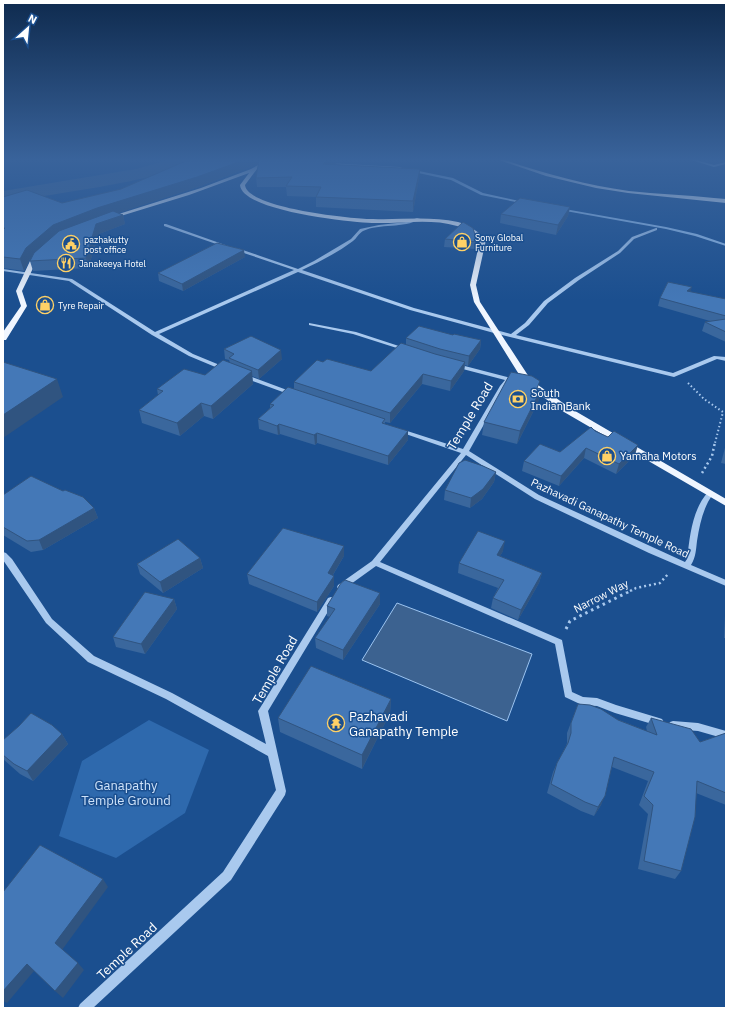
<svg xmlns="http://www.w3.org/2000/svg" width="729" height="1011" viewBox="0 0 729 1011" font-family="'IBM Plex Sans',sans-serif">
<rect width="100%" height="100%" fill="#1b4f8f"/>
<path fill="#2e69ad" d="M 149,720 L 209,750 L 185,813 L 116,858 L 59,836 L 82,761 Z"/>
<path fill="#3c6290" stroke="#9cc4f0" d="M 397,603 L 532,654 L 507,721 L 362,660 Z"/>
<g fill="none" stroke-linecap="round" stroke-linejoin="round">
<g fill="#9cc4f0" fill-rule="evenodd">
<path d="M 329,163 L 400,167 L 402,168 L 400,169 L 328,165 Z"/>
<path d="M 409,169 L 453,178 L 483,193 L 528,203 L 526,204 L 481,195 L 451,180 L 409,171 Z"/>
<path d="M 559,208 L 666,227 L 697,234 L 726,244 L 726,246 L 695,236 L 666,229 L 560,210 L 558,209 Z"/>
</g>
<path fill="#3c6290" fill-rule="evenodd" d="M 168,160 L 193,160 C 180,179 34,196 3,203 L 3,191 L 136,169 Z"/>
<path stroke="#a9c9ee" stroke-width="2" stroke-dasharray="1.5 2.5" stroke-linecap="butt" d="M 688,383 L 704,399 L 723,412 L 715,443"/>
<g stroke="#a9c9ee" stroke-width="2.5" stroke-dasharray="2 3" stroke-linecap="butt">
<path d="M 702,473 L 712,456 L 715,442"/>
<path d="M 630,591 L 636,588 L 660,583 L 669,573"/>
</g>
<path stroke="#a9c9ee" stroke-width="3" stroke-dasharray="2.5 4" stroke-linecap="butt" d="M 566,629 L 570,621 L 632,590"/>
<g fill="#a9c9ee" fill-rule="evenodd">
<path d="M 691,160 L 696,160 L 714,165 L 726,162 L 726,164 L 714,167 Z"/>
<path d="M 417,218 L 420,219 C 403,229 380,223 363,231 C 359,233 356,239 353,241 C 337,253 319,262 302,270 L 414,308 L 511,334 L 525,323 L 544,301 L 575,278 L 618,251 L 632,237 L 656,228 L 657,228 L 657,230 L 634,239 L 620,253 L 579,280 L 548,303 L 529,325 L 516,335 L 673,373 L 714,356 L 726,357 L 726,361 L 717,359 L 674,377 L 494,333 L 410,310 L 298,272 L 159,334 L 193,354 L 227,368 L 227,370 L 225,371 L 189,356 L 152,335 L 69,281 L 3,271 L 3,269 L 72,279 L 155,332 L 294,270 L 235,250 L 235,248 L 237,248 L 298,269 L 314,261 L 351,239 L 360,229 L 379,225 L 406,222 Z"/>
<path d="M 164,224 L 166,224 L 228,246 L 225,247 L 164,226 Z"/>
<path d="M 309,323 L 356,332 L 408,349 L 407,350 L 403,350 L 353,334 L 309,325 Z"/>
<path d="M 457,364 L 511,378 L 512,379 L 505,387 L 469,451 L 539,495 L 685,562 L 687,559 C 690,536 692,510 708,492 L 712,492 L 713,494 C 703,508 700,523 697,541 C 696,549 696,557 691,565 L 726,580 L 726,586 L 649,553 L 535,499 L 466,455 L 380,562 L 562,640 L 572,692 L 583,697 L 597,698 L 616,705 L 659,718 L 662,719 L 664,722 L 662,725 L 659,726 L 615,713 L 597,706 L 582,705 L 565,697 L 555,644 L 376,566 L 344,589 L 341,590 L 338,589 L 337,587 L 338,585 L 372,561 L 461,453 L 397,431 L 396,430 L 397,429 L 401,429 L 463,449 L 500,386 L 505,380 L 455,367 L 455,365 Z"/>
<path d="M 244,374 L 295,393 L 296,394 L 295,395 L 291,395 L 242,377 L 242,375 Z"/>
<path d="M 3,552 L 6,553 L 12,559 L 52,619 L 94,656 L 172,693 L 266,744 L 258,711 L 260,708 L 328,598 L 331,597 L 334,598 L 335,600 L 268,711 L 286,791 L 285,795 L 231,880 L 93,1008 L 78,1008 L 80,1004 L 223,872 L 276,790 L 268,756 L 166,699 L 88,662 L 46,623 L 3,560 Z"/>
<path d="M 673,721 L 698,723 L 726,731 L 726,739 L 698,731 L 673,729 L 670,728 L 668,725 L 670,722 Z"/>
</g>
<g fill="#f0f6ff" fill-rule="evenodd">
<path d="M 267,160 L 271,160 L 257,169 L 245,185 C 247,208 352,219 373,219 C 401,220 430,216 458,222 C 469,225 479,232 486,240 L 476,285 L 480,302 L 531,380 L 570,408 L 726,499 L 726,506 L 564,412 L 525,384 L 474,302 L 470,285 L 480,240 C 474,234 466,228 457,226 C 430,218 400,224 372,223 C 350,222 242,211 240,185 L 249,173 L 189,195 L 111,219 L 106,218 L 201,188 L 251,169 Z"/>
<path d="M 499,160 L 505,160 C 545,174 586,185 629,191 C 657,194 686,195 714,198 L 726,199 L 726,203 L 628,193 L 596,188 L 546,176 Z"/>
<path d="M 37,254 L 42,255 L 36,262 L 22,291 L 27,306 L 6,340 L 3,340 L 3,332 L 21,306 L 16,291 L 30,261 Z"/>
</g>
</g>
<g fill="#3a679d">
<path d="M 188,160 L 335,164 L 419,178 L 413,212 L 316,207 L 316,197 L 287,196 L 286,187 L 257,187 L 256,178 L 259,163 L 253,166 L 198,187 L 117,213 L 123,215 L 125,224 L 99,234 L 88,268 L 33,271 L 30,261 L 32,257 L 30,259 L 24,271 L 3,268 L 3,197 L 62,203 L 121,189 Z"/>
<path d="M 570,207 L 568,216 L 556,235 L 500,223 L 501,214 Z"/>
<path d="M 445,239 L 477,241 L 476,249 L 444,247 Z"/>
<path d="M 245,257 L 183,291 L 159,281 L 158,273 Z"/>
<path d="M 690,292 L 726,299 L 726,342 L 702,331 L 705,322 L 710,321 L 658,306 L 660,298 Z"/>
<path d="M 453,335 L 481,340 L 480,349 L 468,366 L 465,365 L 464,371 L 450,391 L 422,384 L 390,423 L 385,422 L 385,424 L 408,431 L 408,440 L 388,465 L 317,443 L 315,445 L 280,434 L 278,435 L 259,429 L 258,419 L 270,408 L 270,404 L 294,389 L 294,382 L 323,362 L 371,371 L 406,344 L 406,338 Z"/>
<path d="M 224,349 L 282,359 L 259,379 L 252,376 L 253,384 L 213,419 L 204,416 L 180,436 L 142,423 L 139,410 L 158,395 L 157,389 L 205,375 L 230,363 L 229,360 L 225,359 Z"/>
<path d="M 538,388 L 541,389 L 538,402 L 517,444 L 482,435 L 484,422 Z"/>
<path d="M 595,431 L 635,455 L 616,474 L 584,458 L 559,486 L 522,471 L 524,461 L 560,452 Z"/>
<path d="M 726,444 L 726,464 L 721,463 Z"/>
<path d="M 496,472 L 494,482 L 482,499 L 470,508 L 444,500 L 445,490 Z"/>
<path d="M 3,495 L 94,508 L 98,518 L 43,550 L 31,552 L 3,535 Z"/>
<path d="M 503,551 L 500,556 L 542,573 L 539,583 L 518,620 L 491,608 L 493,598 L 498,588 L 458,573 L 459,563 Z"/>
<path d="M 344,556 L 333,575 L 334,576 L 334,586 L 317,612 L 249,584 L 247,574 Z"/>
<path d="M 200,558 L 203,568 L 163,593 L 140,574 L 137,564 Z"/>
<path d="M 726,593 L 726,638 L 724,638 Z"/>
<path d="M 174,599 L 177,609 L 145,654 L 116,647 L 113,637 Z"/>
<path d="M 380,604 L 343,660 L 316,648 L 315,638 L 330,617 L 327,616 L 327,606 Z"/>
<path d="M 391,699 L 390,713 L 362,769 L 280,732 L 278,718 Z"/>
<path d="M 578,704 L 647,731 L 646,727 L 651,718 L 700,742 L 726,733 L 726,805 L 696,793 L 681,871 L 675,879 L 638,869 L 648,814 L 639,805 L 648,781 L 612,767 L 601,805 L 594,816 L 581,811 L 547,793 L 553,772 L 557,763 L 566,746 L 567,743 L 567,733 Z"/>
<path d="M 62,734 L 68,744 L 33,781 L 20,774 L 3,759 L 3,740 Z"/>
</g>
<g fill="#305480">
<path d="M 244,160 L 264,160 L 253,166 L 198,187 L 100,219 L 56,236 L 30,259 L 24,271 L 20,259 L 26,248 L 53,225 L 97,208 Z"/>
<path d="M 328,160 L 341,160 L 323,173 L 323,164 Z"/>
<path d="M 420,169 L 419,178 L 413,212 L 413,201 Z"/>
<path d="M 570,207 L 568,216 L 556,235 L 558,225 Z"/>
<path d="M 123,215 L 125,224 L 99,234 L 88,268 L 86,258 L 96,224 Z"/>
<path d="M 244,250 L 245,257 L 183,291 L 182,284 Z"/>
<path d="M 692,287 L 689,295 L 687,291 Z"/>
<path d="M 481,340 L 480,349 L 468,366 L 469,356 Z"/>
<path d="M 281,350 L 282,359 L 259,379 L 258,370 Z"/>
<path d="M 465,362 L 464,371 L 450,391 L 451,381 Z"/>
<path d="M 252,371 L 253,384 L 213,419 L 211,406 Z"/>
<path d="M 423,374 L 422,384 L 390,423 L 390,413 Z"/>
<path d="M 57,379 L 63,397 L 3,438 L 3,415 Z"/>
<path d="M 541,389 L 538,402 L 517,444 L 520,431 Z"/>
<path d="M 201,403 L 204,416 L 180,436 L 177,423 Z"/>
<path d="M 279,424 L 280,434 L 278,435 L 277,426 Z"/>
<path d="M 408,431 L 408,440 L 388,465 L 388,456 Z"/>
<path d="M 317,433 L 317,443 L 315,445 L 314,435 Z"/>
<path d="M 638,445 L 635,455 L 616,474 L 619,464 Z"/>
<path d="M 586,448 L 584,458 L 559,486 L 561,476 Z"/>
<path d="M 496,472 L 494,482 L 482,499 L 470,508 L 471,498 Z"/>
<path d="M 94,508 L 98,518 L 43,550 L 39,540 Z"/>
<path d="M 505,541 L 503,551 L 495,565 L 497,555 Z"/>
<path d="M 344,546 L 344,556 L 328,583 L 328,573 Z"/>
<path d="M 200,558 L 203,568 L 163,593 L 160,582 Z"/>
<path d="M 542,573 L 539,583 L 518,620 L 521,610 Z"/>
<path d="M 334,576 L 334,586 L 317,612 L 317,602 Z"/>
<path d="M 380,593 L 380,604 L 343,660 L 343,650 Z"/>
<path d="M 174,599 L 177,609 L 145,654 L 141,644 Z"/>
<path d="M 391,699 L 390,713 L 362,769 L 362,755 Z"/>
<path d="M 62,734 L 68,744 L 33,781 L 27,771 Z"/>
<path d="M 605,796 L 601,805 L 594,816 L 598,807 Z"/>
<path d="M 103,879 L 108,887 L 62,950 L 55,943 Z"/>
<path d="M 78,963 L 84,970 L 63,998 L 55,991 Z"/>
<path d="M 27,964 L 34,971 L 7,1003 L 3,1001 L 3,991 Z"/>
</g>
<g fill="#4478b7" stroke="#305480">
<path d="M 188,160 L 244,160 L 197,177 L 97,208 L 53,225 L 26,248 L 20,259 L 3,257 L 3,230 L 5,228 L 3,228 L 3,197 L 27,190 L 62,203 L 121,189 Z"/>
<path d="M 259,160 L 328,160 L 323,164 L 420,169 L 413,201 L 316,197 L 321,187 L 286,186 L 292,177 L 256,178 Z"/>
<path d="M 520,198 L 570,207 L 558,225 L 501,214 Z"/>
<path d="M 113,211 L 123,215 L 96,224 L 86,258 L 30,261 L 34,253 L 59,231 Z"/>
<path d="M 463,222 L 473,228 L 477,242 L 445,239 Z"/>
<path d="M 217,243 L 244,250 L 182,284 L 158,273 Z"/>
<path d="M 668,282 L 692,287 L 687,291 L 726,299 L 726,316 L 660,298 Z"/>
<path d="M 726,319 L 726,332 L 705,322 Z"/>
<path d="M 419,326 L 453,335 L 454,334 L 481,340 L 469,356 L 440,349 L 406,338 Z"/>
<path d="M 251,336 L 281,350 L 258,370 L 229,358 L 234,354 L 224,349 Z"/>
<path d="M 401,343 L 435,354 L 465,362 L 451,381 L 423,374 L 390,413 L 294,382 L 317,360 L 323,362 L 327,359 L 371,371 Z"/>
<path d="M 223,360 L 252,371 L 211,406 L 201,403 L 177,423 L 139,410 L 163,391 L 157,389 L 184,369 L 205,375 Z"/>
<path d="M 3,362 L 57,379 L 3,415 Z"/>
<path d="M 511,372 L 532,376 L 540,381 L 537,388 L 541,389 L 520,431 L 484,422 Z"/>
<path d="M 288,387 L 385,419 L 382,423 L 408,431 L 388,456 L 317,433 L 314,435 L 279,424 L 277,426 L 258,419 L 274,405 L 270,404 Z"/>
<path d="M 591,427 L 595,431 L 608,437 L 614,431 L 638,445 L 619,464 L 586,448 L 561,476 L 524,461 L 540,444 L 560,452 Z"/>
<path d="M 465,460 L 483,466 L 496,472 L 483,489 L 471,498 L 445,490 L 459,463 Z"/>
<path d="M 31,476 L 63,491 L 65,490 L 83,497 L 94,508 L 39,540 L 27,541 L 3,527 L 3,495 Z"/>
<path d="M 283,528 L 344,546 L 328,573 L 334,576 L 317,602 L 247,574 Z"/>
<path d="M 478,531 L 505,541 L 497,555 L 542,573 L 521,610 L 493,598 L 504,580 L 459,563 Z"/>
<path d="M 178,539 L 200,558 L 160,582 L 137,564 Z"/>
<path d="M 345,580 L 380,593 L 343,650 L 315,638 L 335,609 L 327,606 L 341,583 Z"/>
<path d="M 145,592 L 174,599 L 141,644 L 113,637 Z"/>
<path d="M 311,666 L 391,699 L 362,755 L 278,718 Z"/>
<path d="M 578,704 L 590,705 L 601,709 L 618,720 L 657,735 L 651,718 L 691,729 L 700,742 L 726,733 L 726,793 L 697,781 L 695,817 L 681,871 L 644,861 L 653,805 L 644,796 L 654,772 L 614,757 L 605,796 L 598,807 L 585,802 L 551,784 L 557,763 L 568,743 L 571,733 L 571,723 Z"/>
<path d="M 31,713 L 52,725 L 62,734 L 27,771 L 14,764 L 3,755 L 3,740 L 19,726 Z"/>
<path d="M 40,845 L 103,879 L 55,943 L 78,963 L 55,991 L 27,964 L 3,991 L 3,892 Z"/>
</g>
<linearGradient id="sky" x2="0" y2="1"><stop stop-color="#0f2b4f"/><stop offset="0.53" stop-color="#39639b"/><stop offset="1" stop-color="#39639b" stop-opacity="0"/></linearGradient>
<rect width="729" height="301" fill="url(#sky)"/>
<defs>
<g id="shop-ring" transform="scale(0.9)"><circle r="9.5" fill="#1b4f8f" stroke="#ffd166" stroke-width="1.5"/><path d="M-5-2.5h2.3a2.7 3.5 0 0 1 5.4 0H5L5.5 6h-11ZM-1.5-2.5h3a1.5 2.3 0 0 0-3 0Z" fill="#ffd166"/></g>
<g id="civic-ring" transform="scale(0.9)"><circle r="9.5" fill="#1b4f8f" stroke="#ffd166" stroke-width="1.5"/><path d="M-.6-6.5H3V-4.5H.6V-3L4-1V1h2V6H-6V1h2V-1L-.6-3ZM-1.2 2.5V6h2.4V2.5Z" fill="#ffd166"/></g>
<g id="restaurant-ring" transform="scale(0.9)"><circle r="9.5" fill="#1b4f8f" stroke="#ffd166" stroke-width="1.5"/><path d="M-5-6h1v4h1v-4h1v4h1v-4h1v5L-1.5 .5V6h-2V.5L-5-1ZM5-6V6H3V1.5H1.5Q1.5-4 5-6Z" fill="#ffd166"/></g>
<g id="bank-ring" transform="scale(0.9)"><circle r="9.5" fill="#1b4f8f" stroke="#ffd166" stroke-width="1.5"/><path d="M-6-4H6V4H-6ZM0-2.3a2.3 2.3 0 1 0 0 4.6a2.3 2.3 0 1 0 0-4.6Z" fill="#ffd166"/></g>
<g id="temple-ring" transform="scale(0.9)"><circle r="9.5" fill="#1b4f8f" stroke="#ffd166" stroke-width="1.5"/><path d="M0-6L5-2H3V0L6.5 2.5H4V6H1.5V3h-3V6H-4V2.5H-6.5L-3 0V-2H-5Z" fill="#ffd166"/></g>
</defs>
<g fill-rule="evenodd">
<use href="#shop-ring" x="462" y="242"/>
<use href="#civic-ring" x="71" y="244"/>
<use href="#restaurant-ring" x="66" y="263"/>
<use href="#shop-ring" x="45" y="305"/>
<use href="#bank-ring" x="518" y="399"/>
<use href="#shop-ring" x="607" y="456"/>
<use href="#temple-ring" x="336" y="723"/>
</g>
<g text-anchor="middle" dominant-baseline="central" stroke-width="3" stroke-linejoin="round" paint-order="stroke">
<g font-size="9" fill="#fff" stroke="#1b4f8f" text-anchor="start">
<text x="475" y="237">Sony Global<tspan x="475" dy="10">Furniture</tspan></text>
<text x="84" y="239">pazhakutty<tspan x="84" dy="10">post office</tspan></text>
<text x="79" y="263">Janakeeya Hotel</text>
<text x="58" y="305">Tyre Repair</text>
</g>
<g font-size="11" fill="#fff" stroke="#1b4f8f" text-anchor="start">
<text x="531" y="393">South<tspan x="531" dy="13">Indian Bank</tspan></text>
<text x="620" y="456">Yamaha Motors</text>
</g>
<g font-size="11" fill="#fff" stroke="#1b4f8f">
<text transform="translate(610 518) rotate(25)">Pazhavadi Ganapathy Temple Road</text>
<text transform="translate(601 596) rotate(-27)">Narrow Way</text>
</g>
<g font-size="13" fill="#fff" stroke="#1b4f8f">
<text transform="translate(470 416) rotate(-59)">Temple Road</text>
<text transform="translate(275 670) rotate(-60)">Temple Road</text>
<text transform="translate(127 951) rotate(-43)">Temple Road</text>
</g>
<g font-size="13" fill="#fff" stroke="#1b4f8f" text-anchor="start">
<text x="349" y="716">Pazhavadi<tspan x="349" dy="15">Ganapathy Temple</tspan></text>
</g>
<g font-size="13" fill="#cfe3fa" stroke="#1b4f8f">
<text x="126" y="785">Ganapathy<tspan x="126" dy="15">Temple Ground</tspan></text>
</g>
</g>
<rect width="729" height="1011" fill="none" stroke="#ffffff" stroke-width="8"/>
<g transform="translate(28 28) rotate(27)" stroke="#1b4f8f" stroke-width="3" paint-order="stroke">
<path d="M0-3L7 15L0 10L-7 15Z" fill="#ffffff"/>
<text y="-6" font-size="11" font-weight="bold" text-anchor="middle" fill="#ffffff">N</text>
</g>
</svg>
